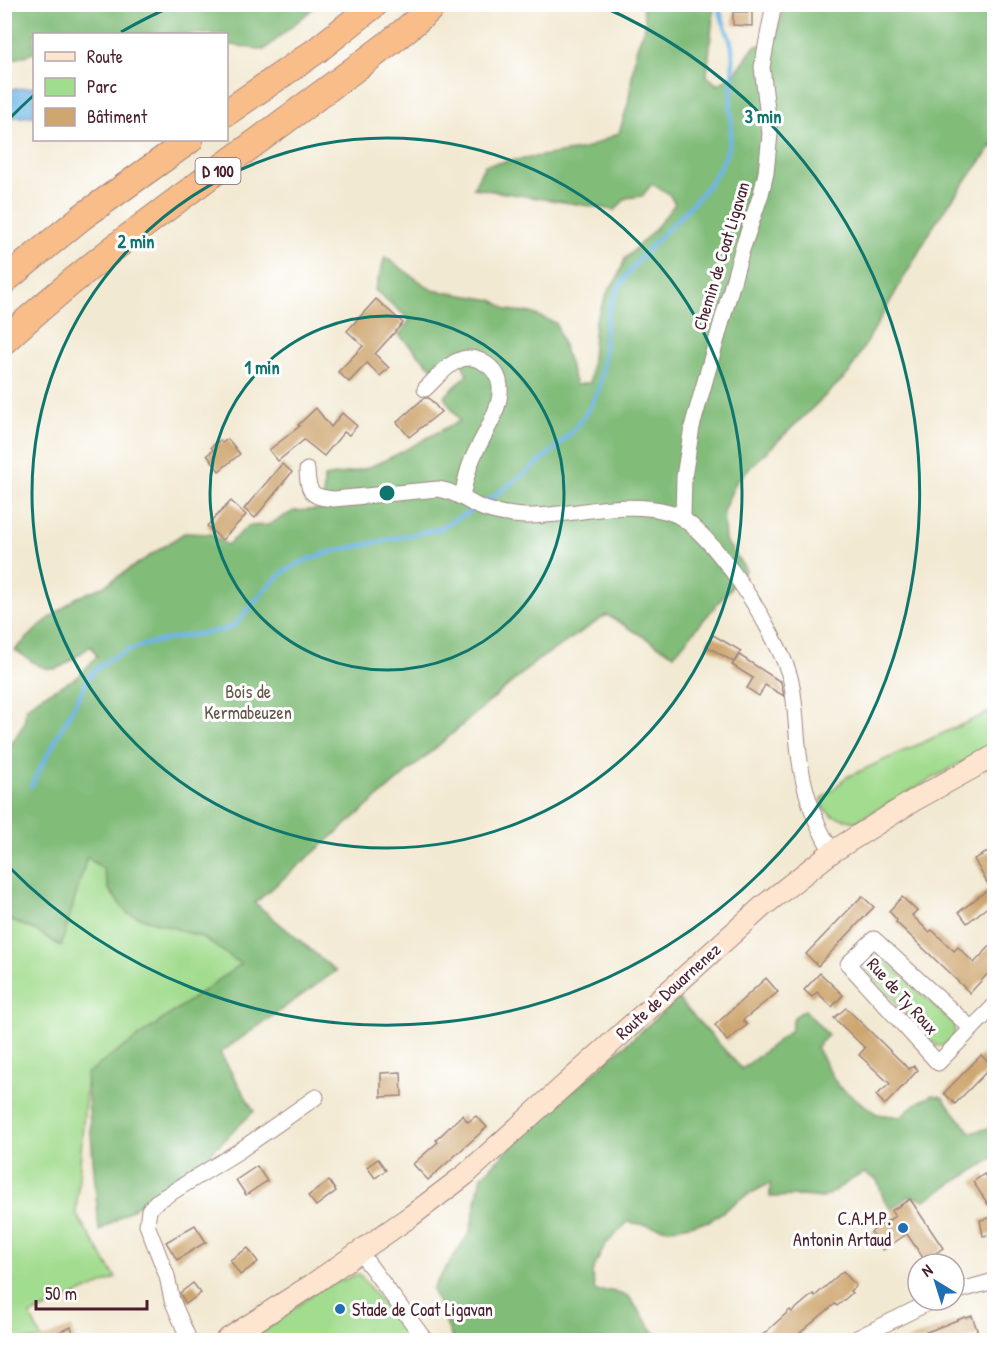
<svg xmlns="http://www.w3.org/2000/svg" width="999" height="1345" viewBox="0 0 999 1345" font-family="'Patrick Hand',sans-serif">
<rect width="100%" height="100%" fill="#fff"/>
<filter id="ink" filterUnits="userSpaceOnUse"><feTurbulence type="fractalNoise" baseFrequency=".0167" numOctaves="2"/><feDisplacementMap in="SourceGraphic" scale="12" xChannelSelector="R" yChannelSelector="G"/><feConvolveMatrix kernelMatrix="1 2 1 2 8 2 1 2 1" color-interpolation-filters="sRGB"/></filter>
<filter id="wash" filterUnits="userSpaceOnUse"><feTurbulence type="fractalNoise" baseFrequency=".008" numOctaves="4" result="noise"/><feDisplacementMap in="SourceGraphic" scale="24" xChannelSelector="R" yChannelSelector="G"/><feGaussianBlur stdDeviation="1.35" result="paint"/><feColorMatrix in="noise" values="0 0 0 0 0 0 0 0 0 0 0 0 0 0 0 0 0 1.4 0 .05"/><feComposite in="paint" operator="in"/></filter>
<g filter="url(#wash)">
<rect width="100%" height="100%" fill="#f2e9d2"/>
<g fill="#a2dc8e" stroke="#767e5c" stroke-width="1.5">
<path d="M 994,710 L 994,744 L 855,822 L 833,816 L 823,808 L 822,799 L 847,777 Z"/>
<path d="M 86,857 L 103,869 L 110,891 L 127,913 L 202,937 L 242,964 L 87,1075 L 76,1214 L 116,1278 L 30,1315 L 42,1340 L 5,1340 L 4,918 L 35,930 L 61,946 Z"/>
<path d="M 872,955 L 881,957 L 953,1023 L 955,1035 L 945,1045 L 938,1046 L 930,1040 L 866,970 L 865,963 Z"/>
<path d="M 359,1274 L 411,1340 L 247,1340 L 267,1329 L 319,1289 Z"/>
</g>
<g fill="#81bc79" stroke="#666e52" stroke-width="1.5">
<path d="M 4,5 L 5,4 L 317,5 L 264,50 L 227,44 L 226,34 L 113,34 L 110,33 L 105,34 L 34,34 L 34,53 L 11,60 L 5,58 Z"/>
<path d="M 642,5 L 714,5 L 707,76 L 718,85 L 736,72 L 755,46 L 774,43 L 784,5 L 994,5 L 994,148 L 992,146 L 937,220 L 849,373 L 737,480 L 723,511 L 725,540 L 746,570 L 674,655 L 607,615 L 538,660 L 255,903 L 336,971 L 220,1053 L 254,1111 L 196,1167 L 99,1231 L 86,1074 L 241,964 L 202,937 L 127,913 L 110,891 L 103,869 L 87,857 L 61,946 L 35,930 L 5,918 L 4,756 L 24,724 L 26,708 L 40,697 L 78,677 L 97,656 L 91,646 C 51,674 56,678 15,650 L 42,624 L 76,598 L 104,586 L 184,533 L 211,534 L 227,545 L 248,526 L 268,525 L 294,511 L 323,509 L 324,477 C 339,474 355,473 369,467 C 401,455 429,435 460,421 L 444,397 L 467,375 L 459,356 L 433,369 L 399,335 L 410,320 L 375,290 L 385,257 L 432,290 L 493,300 L 508,310 L 531,313 L 556,323 L 576,385 L 590,383 L 595,322 L 609,289 L 617,279 L 625,259 L 655,229 L 675,204 L 669,194 L 652,184 L 642,196 L 626,198 L 615,210 L 473,188 L 485,165 L 585,149 L 619,133 L 628,104 L 636,50 L 646,24 Z"/>
<path d="M 678,999 L 742,1069 L 791,1030 L 794,1017 L 805,1010 L 828,1035 L 816,1047 L 838,1086 L 877,1114 L 901,1117 L 915,1104 L 932,1095 L 942,1097 L 971,1133 L 992,1127 L 990,1113 L 994,1101 L 994,1158 L 925,1200 L 909,1196 L 891,1209 L 884,1200 L 877,1180 L 864,1173 L 854,1178 L 823,1198 L 801,1196 L 770,1197 L 770,1183 L 740,1199 L 710,1221 L 669,1229 L 628,1222 L 605,1245 L 592,1272 L 595,1291 L 612,1291 L 629,1297 L 659,1339 L 658,1340 L 453,1340 L 432,1289 L 470,1232 L 481,1177 L 521,1136 Z"/>
</g>
<path fill="#70b5e7" stroke="#5d6a89" stroke-width="1.5" d="M 34,87 L 34,116 L 5,118 L 5,90 Z"/>
<g fill="none" stroke-linecap="round" stroke-linejoin="round">
<g stroke="#70b5e7" stroke-width="4.5">
<path d="M 483,504 C 522,475 581,438 598,390 C 608,360 600,326 614,297 C 630,265 655,242 680,217 C 704,192 730,165 731,129 C 732,117 730,105 731,93 C 732,77 735,58 731,43 C 727,30 721,18 718,4"/>
<path d="M 31,786 L 91,674 C 125,641 178,638 223,630 L 235,625 L 269,585 L 285,571 L 306,560 L 335,551 L 438,529 L 476,508"/>
</g>
</g>
<g id="blocks">
<g fill="#cea670">
<path d="M 733,12 L 752,12 L 752,26 L 733,25 Z"/>
<path d="M 376,299 L 403,323 L 375,354 L 389,368 L 380,376 L 367,363 L 349,382 L 338,372 L 363,346 L 347,331 Z"/>
<path d="M 424,398 L 429,398 L 441,412 L 409,437 L 397,422 Z"/>
<path d="M 316,408 L 331,427 L 342,413 L 357,426 L 349,435 L 344,432 L 324,456 L 304,440 L 278,461 L 269,450 L 300,426 L 298,425 Z"/>
<path d="M 228,439 L 240,454 L 219,471 L 207,455 L 213,450 L 211,447 L 220,440 L 222,443 Z"/>
<path d="M 282,464 L 292,472 L 255,518 L 244,509 Z"/>
<path d="M 231,501 L 246,515 L 222,540 L 207,526 Z"/>
<path d="M 713,635 L 741,651 L 734,662 L 706,646 Z"/>
<path d="M 739,655 L 781,682 L 784,696 L 765,685 L 759,696 L 747,688 L 753,678 L 732,665 Z"/>
<path d="M 994,849 L 994,902 L 967,923 L 959,912 L 990,888 L 974,859 Z"/>
<path d="M 862,896 L 874,907 L 818,966 L 806,954 Z"/>
<path d="M 902,897 L 917,911 L 912,915 L 929,932 L 932,930 L 954,951 L 958,947 L 974,963 L 994,942 L 994,967 L 970,993 L 896,922 L 897,920 L 889,911 Z"/>
<path d="M 820,973 L 843,995 L 832,1007 L 817,992 L 812,997 L 804,990 Z"/>
<path d="M 766,978 L 778,992 L 743,1020 L 747,1025 L 727,1041 L 715,1025 Z"/>
<path d="M 846,1008 L 909,1069 L 914,1066 L 918,1070 L 885,1105 L 876,1095 L 890,1084 L 859,1055 L 865,1048 L 834,1018 Z"/>
<path d="M 981,1055 L 992,1066 L 955,1104 L 944,1093 Z"/>
<path d="M 401,1072 L 402,1096 L 381,1097 L 381,1073 Z"/>
<path d="M 462,1115 L 468,1122 L 476,1116 L 487,1127 L 428,1180 L 413,1164 L 438,1142 L 436,1140 Z"/>
<path d="M 378,1159 L 386,1170 L 375,1178 L 367,1167 Z"/>
<path d="M 257,1166 L 267,1181 L 246,1195 L 236,1180 Z"/>
<path d="M 984,1174 L 989,1181 L 994,1177 L 994,1213 L 973,1182 Z"/>
<path d="M 329,1181 L 336,1191 L 316,1206 L 308,1196 Z"/>
<path d="M 910,1199 L 943,1248 L 925,1261 L 907,1234 L 883,1250 L 871,1232 L 895,1216 L 891,1211 Z"/>
<path d="M 994,1217 L 994,1234 L 983,1236 L 980,1220 Z"/>
<path d="M 195,1225 L 206,1242 L 177,1260 L 166,1242 Z"/>
<path d="M 248,1248 L 258,1262 L 240,1275 L 230,1260 Z"/>
<path d="M 843,1271 L 856,1286 L 850,1291 L 852,1293 L 837,1306 L 835,1304 L 790,1341 L 756,1341 L 790,1310 L 792,1312 L 813,1294 L 815,1296 Z"/>
<path d="M 193,1283 L 201,1293 L 186,1304 L 180,1293 Z"/>
<path d="M 972,1316 L 979,1335 L 963,1341 L 904,1341 L 965,1317 L 966,1318 Z"/>
<path d="M 71,1327 L 76,1341 L 38,1341 L 38,1340 Z"/>
</g>
</g>
</g>
<g filter="url(#ink)">
<use href="#blocks" fill-opacity="0" stroke="#9e847e" stroke-width="1.5"/>
<g fill="none" stroke-linecap="round" stroke-linejoin="round">
<g stroke="#9e847e" stroke-width="17">
<g id="minor">
<path d="M 425,389 C 440,375 458,349 481,361 C 521,381 488,426 475,453 C 468,467 465,482 462,497"/>
<path d="M 307,470 C 308,494 312,497 334,499 L 438,489 C 452,491 463,498 475,505 C 490,512 507,515 524,516 C 572,517 621,499 669,512 C 711,524 781,639 791,681 C 796,705 796,730 799,754 C 803,788 814,822 832,852"/>
<path d="M 683,517 L 684,477 L 692,427 L 742,250 L 761,194 L 766,173 L 770,134 L 762,67 L 774,4"/>
<path d="M 972,1029 L 874,939 L 848,964 L 938,1063 L 994,1006"/>
<path d="M 359,1251 L 425,1340"/>
<path d="M 954,1292 L 994,1281"/>
<path d="M 189,1340 L 172,1300 L 167,1276 L 147,1225 L 149,1210 L 156,1202 L 239,1151 L 316,1097"/>
<path d="M 853,1340 L 934,1300"/>
</g>
</g>
<g stroke="#9e847e" stroke-width="23">
<path id="secondary" d="M 226,1340 L 313,1284 L 411,1216 L 465,1175 L 762,907 L 832,852 L 913,801 L 994,756"/>
</g>
<g stroke="#9e847e" stroke-width="28">
<g id="trunk">
<path d="M 226,113 L 316,51 L 375,4"/>
<path d="M 4,281 L 82,217 L 190,140"/>
<path d="M 4,341 C 100,252 209,178 313,100 C 354,69 397,40 435,4"/>
</g>
</g>
<use href="#minor" stroke="#fff" stroke-width="15"/>
<use href="#secondary" stroke="#fde5d0" stroke-width="21"/>
<use href="#trunk" stroke="#f9bd89" stroke-width="26"/>
</g>
</g>
<g fill="none" stroke="#0f766e" stroke-width="3">
<circle cx="387" cy="493" r="177"/>
<circle cx="387" cy="493" r="355"/>
<path d="M8 120A532 532 0 0 1 34 95M121 32A532 532 0 0 1 175 5M599 5A532 532 0 1 1 8 866"/>
</g>
<g fill="#1f6fb2" stroke="#fff" stroke-width="2">
<circle cx="903" cy="1228" r="6"/>
<circle cx="340" cy="1309" r="6"/>
</g>
<g text-anchor="middle" dominant-baseline="central" stroke-width="6" stroke-linejoin="round" paint-order="stroke">
<rect fill="#fff" stroke="#80626b" stroke-width="1.5" x="195.5" y="158" width="45" height="26" rx="4.5"/>
<g font-size="16" font-weight="bold" fill="#4a1f2b">
<text x="218" y="171">D 100</text>
</g>
<g font-size="18" fill="#4a1f2b" stroke="#fff">
<text transform="translate(721 256) rotate(-73)">Chemin de Coat Ligavan</text>
<text transform="translate(668 991) rotate(-42)">Route de Douarnenez</text>
<text transform="translate(903 996) rotate(48)">Rue de Ty Roux</text>
</g>
<g font-size="18" fill="#645849" stroke="#fff">
<text x="248" y="691">Bois de<tspan x="248" dy="21">Kermabeuzen</tspan></text>
</g>
<g font-size="18" fill="#4a1f2b" stroke="#fff" text-anchor="end">
<text x="891" y="1218">C.A.M.P.<tspan x="891" dy="21">Antonin Artaud</tspan></text>
<text x="352" y="1309" text-anchor="start">Stade de Coat Ligavan</text>
</g>
</g>
<circle cx="387" cy="493" r="9" fill="#0f766e" stroke="#fff" stroke-width="3"/>
<g font-size="18" text-anchor="middle" font-weight="bold" fill="#0f766e" stroke="#fff" stroke-width="6" stroke-linejoin="round" paint-order="stroke">
<text x="763" y="123">3 min</text>
<text x="136" y="248">2 min</text>
<text x="262" y="374">1 min</text>
</g>
<rect width="999" height="1345" fill="none" stroke="#fff" stroke-width="24"/>
<rect x="33" y="33" width="195" height="108" fill="#ffffff" stroke="#b7a5aa" stroke-width="1.5"/>
<rect x="45" y="52" width="30" height="9" fill="#fde5d0" stroke="#b7a5aa" stroke-width="1.5"/>
<text x="87" y="63" font-size="18" fill="#4a1f2b">Route</text>
<rect x="45" y="78" width="30" height="18" fill="#a2dc8e" stroke="#b7a5aa" stroke-width="1.5"/>
<text x="87" y="93" font-size="18" fill="#4a1f2b">Parc</text>
<rect x="45" y="108" width="30" height="18" fill="#cea670" stroke="#b7a5aa" stroke-width="1.5"/>
<text x="87" y="123" font-size="18" fill="#4a1f2b">Bâtiment</text>
<g transform="translate(936 1282) rotate(322)"><circle r="28" fill="#ffffff" stroke="#b7a5aa" stroke-width="1.5"/>
<path d="M0-4.5L10 22L0 15L-10 22Z" fill="#1f6fb2"/>
<text y="-9" font-size="16" font-weight="bold" text-anchor="middle" fill="#4a1f2b">N</text>
</g>
<path d="M36 1300v9h111v-9" fill="none" stroke="#4a1f2b" stroke-width="3"/>
<text x="45" y="1300" font-size="18" fill="#4a1f2b" stroke="#ffffff" stroke-width="4.5" paint-order="stroke">50 m</text>
</svg>
